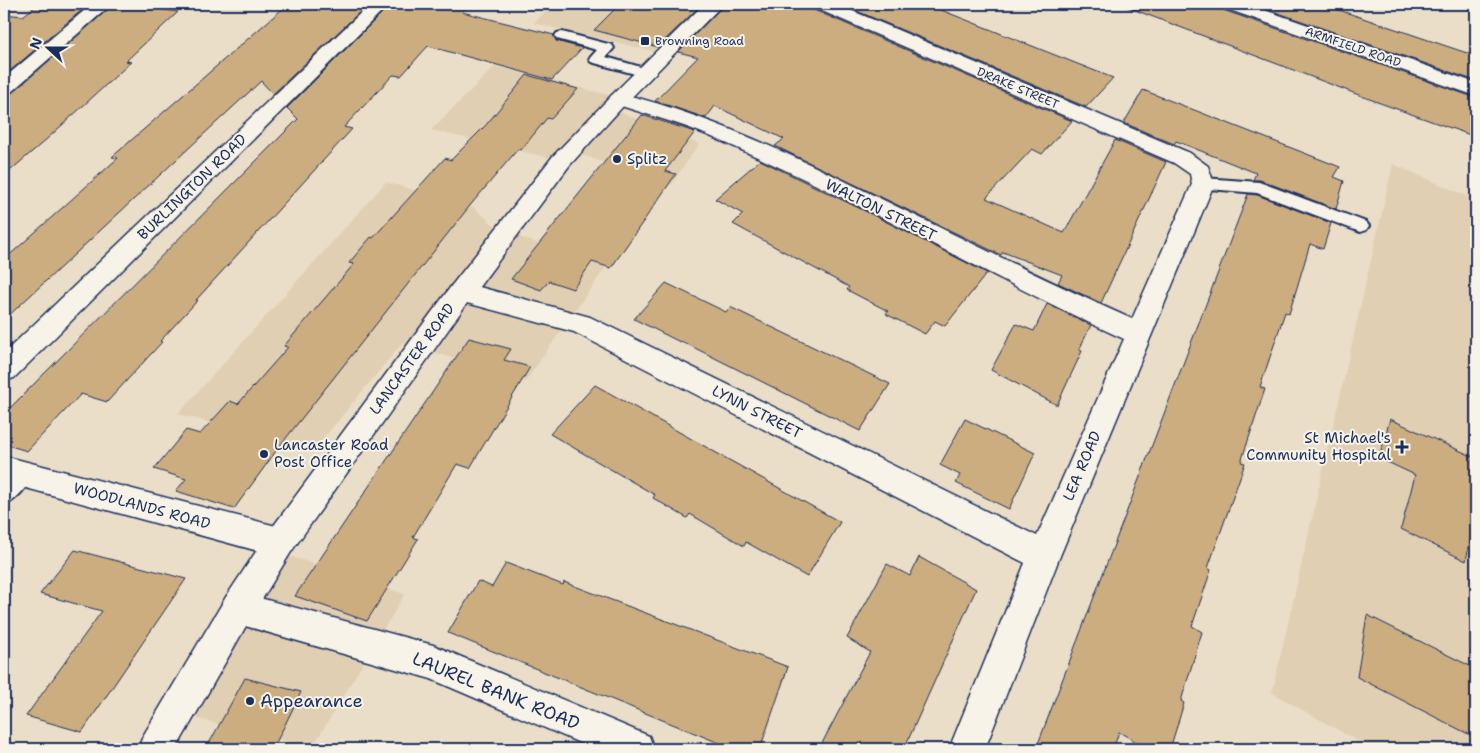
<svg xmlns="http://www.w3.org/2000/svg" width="1480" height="753" viewBox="0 0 1480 753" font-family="'Shantell Sans',sans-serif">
<rect width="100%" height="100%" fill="#eadec9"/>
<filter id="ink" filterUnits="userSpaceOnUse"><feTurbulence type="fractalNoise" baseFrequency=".02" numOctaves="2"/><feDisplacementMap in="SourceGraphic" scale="10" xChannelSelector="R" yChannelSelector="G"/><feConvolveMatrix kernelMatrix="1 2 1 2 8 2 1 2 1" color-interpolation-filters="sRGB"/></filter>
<g filter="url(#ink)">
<g fill="#e1cfb3">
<path d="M 553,4 L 811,4 L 785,36 L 701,9 L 661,53 L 534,23 Z"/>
<path d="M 495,66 L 616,97 L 555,159 L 431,130 Z"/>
<path d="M 615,110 L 699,144 L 671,185 L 576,153 Z"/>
<path d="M 1393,164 L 1476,200 L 1476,749 L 1372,749 L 1272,693 Z"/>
<path d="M 386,182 L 473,207 L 500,230 L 606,267 L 525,382 L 403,342 L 313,451 L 178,414 Z"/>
<path d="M 259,546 L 405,594 L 312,748 L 160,709 Z"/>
</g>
<g fill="#ccad80" stroke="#1b2f5e">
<path d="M 38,4 L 89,4 L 4,76 L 4,14 L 23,16 Z"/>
<path d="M 114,4 L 164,4 L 159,9 L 178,12 L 126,61 L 131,62 L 48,138 L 4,176 L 4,96 L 12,93 Z"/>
<path d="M 288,4 L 368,4 L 273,94 L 261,81 L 4,320 L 4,260 L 118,158 L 112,157 Z"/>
<path d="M 391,4 L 469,4 L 462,12 L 554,35 L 556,41 L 582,48 L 552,80 L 428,46 L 401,76 L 393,75 L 344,127 L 352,129 L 196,300 L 198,300 L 160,341 L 162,342 L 107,402 L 81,394 L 27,451 L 4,444 L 4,414 L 298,119 L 287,108 Z"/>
<path d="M 620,4 L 702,4 L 658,47 L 594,30 Z"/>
<path d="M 725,4 L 810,4 L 814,10 L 1072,121 L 1042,154 L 1032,149 L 986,198 L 1064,233 L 1115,140 L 1166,162 L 1101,303 L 1058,283 L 1062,275 L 1003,252 L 1001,255 L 775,146 L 784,139 L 715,106 L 706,118 L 655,101 L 698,57 L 678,52 Z"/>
<path d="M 840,4 L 926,4 L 1113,78 L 1086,107 Z"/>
<path d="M 1127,4 L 1219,4 L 1223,10 L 1476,98 L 1476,137 L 1380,103 L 1127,7 Z"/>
<path d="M 1252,4 L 1321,4 L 1476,56 L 1476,81 Z"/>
<path d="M 527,75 L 578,89 L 551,119 L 547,118 L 521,150 L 518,149 L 468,208 L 279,447 L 234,509 L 176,491 L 186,479 L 154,469 L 186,430 L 200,434 L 230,401 L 238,404 L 288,347 L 284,346 L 354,264 L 349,263 L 371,237 L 373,238 L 445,158 L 451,160 L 486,125 Z"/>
<path d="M 1143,90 L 1340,167 L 1334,177 L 1344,181 L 1336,209 L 1260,180 L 1253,180 L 1256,173 L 1176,141 L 1174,144 L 1124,123 Z"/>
<path d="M 642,115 L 695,132 L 665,171 L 676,174 L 611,268 L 592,262 L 573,289 L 549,281 L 541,290 L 511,279 Z"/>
<path d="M 760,160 L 867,212 L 987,273 L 945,326 L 935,321 L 925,334 L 886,314 L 888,311 L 847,290 L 849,287 L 733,224 L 743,214 L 715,199 Z"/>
<path d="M 1248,194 L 1257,195 L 1331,223 L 1323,249 L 1310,244 L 1289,314 L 1285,312 L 1260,387 L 1265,389 L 1241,462 L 1245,463 L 1208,568 L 1211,570 L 1192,626 L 1202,632 L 1181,701 L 1184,703 L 1170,749 L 1149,749 L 1119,732 L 1113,749 L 1036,749 Z"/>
<path d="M 666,283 L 726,312 L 730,307 L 890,384 L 860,431 L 681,341 L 680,342 L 634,319 Z"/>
<path d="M 1047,304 L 1091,325 L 1079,350 L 1082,351 L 1057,405 L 991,370 L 1016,324 L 1034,331 Z"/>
<path d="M 469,338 L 511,349 L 504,360 L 530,367 L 470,468 L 457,464 L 413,537 L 418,539 L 367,621 L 295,596 Z"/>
<path d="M 595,385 L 840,522 L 807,577 L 746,542 L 744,546 L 690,514 L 687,518 L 653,498 L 655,495 L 550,434 Z"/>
<path d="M 965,419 L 1035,453 L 1009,509 L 956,483 L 960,475 L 940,465 Z"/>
<path d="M 1390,419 L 1476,458 L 1476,510 L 1466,561 L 1401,529 L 1415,475 L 1379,458 Z"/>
<path d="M 75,550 L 186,579 L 82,732 L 26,716 L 102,611 L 40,594 Z"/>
<path d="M 919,557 L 976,589 L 904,749 L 819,749 L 870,652 L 847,638 L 887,564 L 910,576 Z"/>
<path d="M 506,563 L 563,585 L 564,582 L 788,667 L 760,749 L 734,749 L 448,633 L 478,581 L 492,587 Z"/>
<path d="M 1367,615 L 1476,669 L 1476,738 L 1357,677 Z"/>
<path d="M 245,678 L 301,692 L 273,749 L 206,749 Z"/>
</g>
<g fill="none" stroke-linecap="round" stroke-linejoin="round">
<g stroke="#1b2f5e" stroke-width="4">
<g id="service">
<path d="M 562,32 L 612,45 L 614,48 L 606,57 L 651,70 L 653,73 L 651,76 L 646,77 L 591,62 L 589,59 L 597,50 L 557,39 L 555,36 L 557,33 Z"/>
<path d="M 1203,178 L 1259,182 L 1366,222 L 1369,226 L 1366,230 L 1360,232 L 1257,193 L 1197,188 L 1195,184 L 1197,180 Z"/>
<path d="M 23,464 L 31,467 L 34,474 C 28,486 16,501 4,505 L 4,480 L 15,467 Z"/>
</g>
</g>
<g stroke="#1b2f5e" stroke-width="3">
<g id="minor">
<path d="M 92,4 L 112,4 L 11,92 L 4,94 L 4,78 Z"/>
<path d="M 370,4 L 389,4 L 14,378 L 4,381 L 4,353 Z"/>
<path d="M 812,4 L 836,4 L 1190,153 L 1208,166 L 1214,184 L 1060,556 L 985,749 L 949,749 L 1025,563 L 574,332 L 452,299 L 448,292 L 452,285 L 461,282 L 590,317 L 1037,536 L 1124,339 C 985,275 853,197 712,137 C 680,123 645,114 612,103 L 609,99 L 612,95 L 619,93 C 705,114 786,152 865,191 C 954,234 1042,279 1132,319 L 1192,184 L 1190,174 L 1174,163 L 815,8 Z"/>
<path d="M 1221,4 L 1247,4 L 1476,83 L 1476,96 L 1224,8 Z"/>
<path d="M 4,456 L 280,527 L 291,532 L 296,542 L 291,552 L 280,557 L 4,482 Z"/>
<path d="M 238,592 L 433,645 L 649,736 L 654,749 L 594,749 L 431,679 L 238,624 L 226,619 L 221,608 L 226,597 Z"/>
</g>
</g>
<g stroke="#1b2f5e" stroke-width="3">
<path id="tertiary" d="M 704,4 L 723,4 L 626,103 L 569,166 L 470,299 L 291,552 L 250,619 L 176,749 L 138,749 L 143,736 L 226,597 L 269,532 L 452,285 L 553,156 L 612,95 Z"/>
</g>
<use href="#service" fill="#f7f3e8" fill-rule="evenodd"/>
<use href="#minor" fill="#f7f3e8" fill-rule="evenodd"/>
<use href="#tertiary" fill="#f7f3e8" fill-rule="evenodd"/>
</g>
</g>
<g fill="#1b2f5e" stroke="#f7f3e8" stroke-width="2">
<rect x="640" y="36" width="10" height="10" rx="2.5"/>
<circle cx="617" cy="159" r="5"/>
<path d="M1399.5 439.5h5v5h5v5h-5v5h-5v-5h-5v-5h5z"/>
<circle cx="264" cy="454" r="5"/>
<circle cx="250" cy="701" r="5"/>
</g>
<g text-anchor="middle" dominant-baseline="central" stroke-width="4" stroke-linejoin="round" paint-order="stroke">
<g font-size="12" fill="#1b2f5e" stroke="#f7f3e8" text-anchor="start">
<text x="655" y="41">Browning Road</text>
</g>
<g font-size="12" fill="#1b2f5e" stroke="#f7f3e8">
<text transform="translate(1353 47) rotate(19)">ARMFIELD ROAD</text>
<text transform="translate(1018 88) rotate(23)">DRAKE STREET</text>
</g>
<g font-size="15" fill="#1b2f5e" stroke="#f7f3e8" text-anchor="start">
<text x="627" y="159">Splitz</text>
<text x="1391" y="438" text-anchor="end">St Michael's<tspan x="1391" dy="17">Community Hospital</tspan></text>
<text x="274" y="445">Lancaster Road<tspan x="274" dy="17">Post Office</tspan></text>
</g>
<g font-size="15" fill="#1b2f5e" stroke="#f7f3e8">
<text transform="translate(192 187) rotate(-44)">BURLINGTON ROAD</text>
<text transform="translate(881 210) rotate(26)">WALTON STREET</text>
<text transform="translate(412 359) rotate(-54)">LANCASTER ROAD</text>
<text transform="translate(757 412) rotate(27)">LYNN STREET</text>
<text transform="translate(1082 466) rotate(-67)">LEA ROAD</text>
<text transform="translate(142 506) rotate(15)">WOODLANDS ROAD</text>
</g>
<g font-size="18" fill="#1b2f5e" stroke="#f7f3e8">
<text transform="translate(496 691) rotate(22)">LAUREL BANK ROAD</text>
</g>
<g font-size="18" fill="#1b2f5e" stroke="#f7f3e8" text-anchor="start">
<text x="260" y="701">Appearance</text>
</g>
</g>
<rect width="1480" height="753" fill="none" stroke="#f7f3e8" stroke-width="20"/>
<rect x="10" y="10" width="1460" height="733" fill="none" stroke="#1b2f5e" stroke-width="2" filter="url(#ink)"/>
<g transform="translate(48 48) rotate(291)" stroke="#f7f3e8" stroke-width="4" paint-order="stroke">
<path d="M0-4L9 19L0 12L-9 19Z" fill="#1b2f5e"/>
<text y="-8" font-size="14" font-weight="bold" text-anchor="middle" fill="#1b2f5e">N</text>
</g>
</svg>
